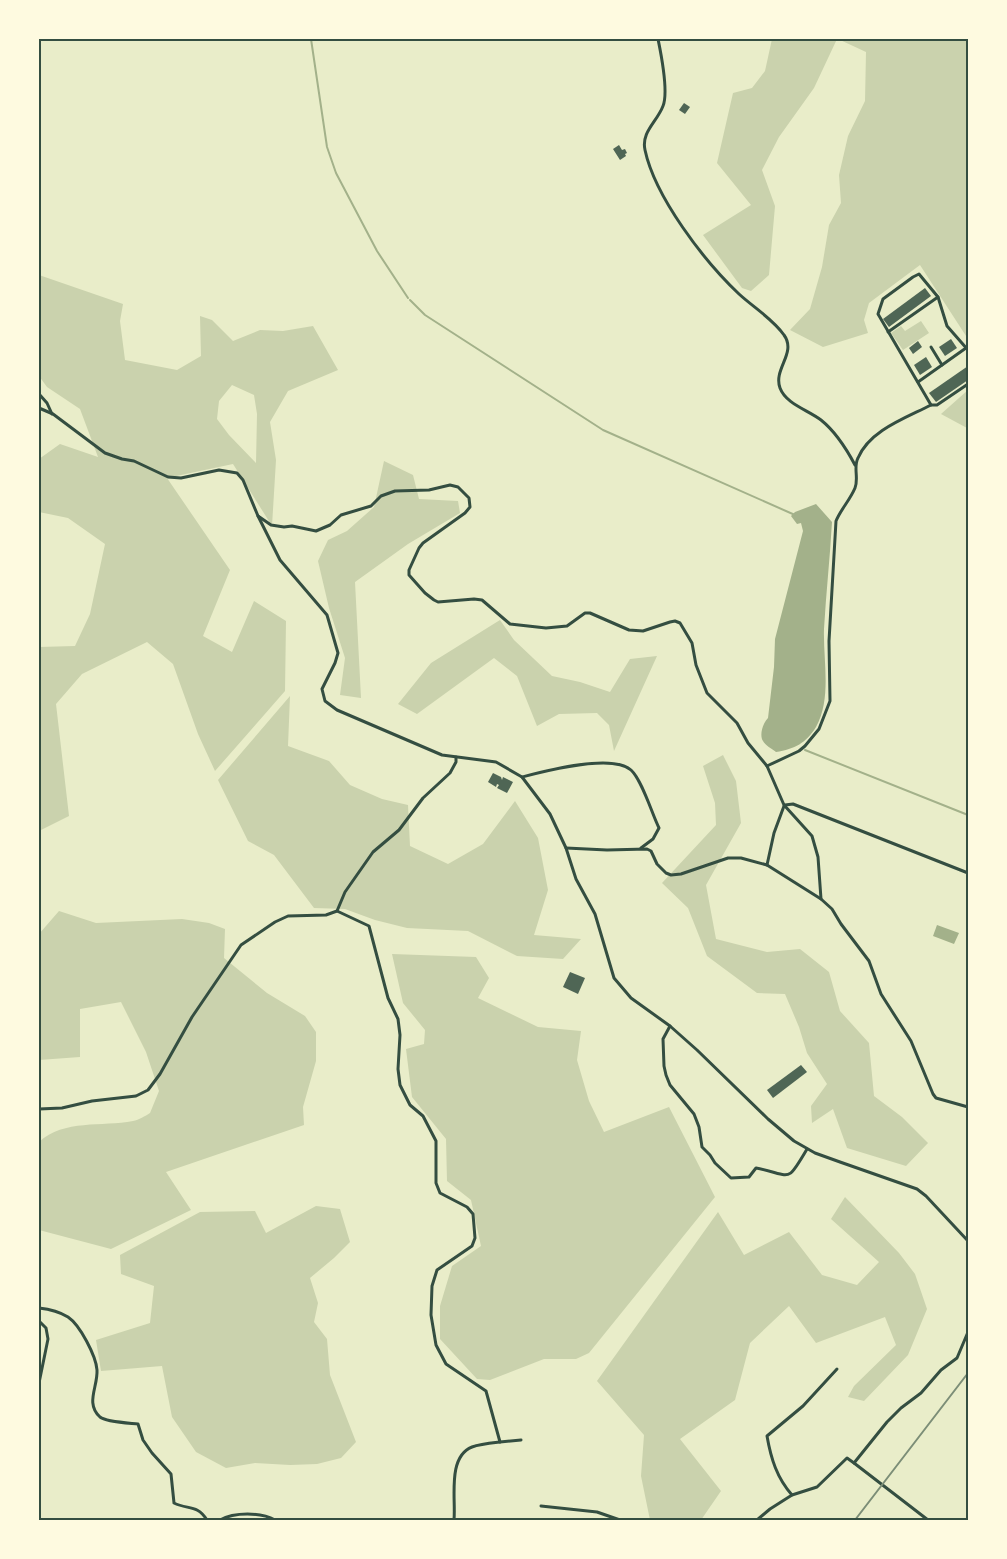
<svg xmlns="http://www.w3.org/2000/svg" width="1007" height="1559" viewBox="0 0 1007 1559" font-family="Roboto,sans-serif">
<rect width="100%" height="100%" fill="#e9edc9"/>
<g fill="#cad2ad" fill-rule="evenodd">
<path d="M 772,39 L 837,39 L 814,88 L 779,137 L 762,170 L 775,206 L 769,275 L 751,291 L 742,288 L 703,235 L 751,205 L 717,163 L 733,93 L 752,88 L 765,71 Z"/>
<path d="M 838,39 L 968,39 L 968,339 L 920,265 L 869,303 L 864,320 L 868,333 L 823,347 L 790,330 L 810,309 L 822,267 L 829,225 L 841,203 L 839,175 L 848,136 L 865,101 L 866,52 Z"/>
<path d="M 39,275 L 123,304 L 120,321 L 125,360 L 177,370 L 201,356 L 200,316 L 212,320 L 233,341 L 260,330 L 283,331 L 313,326 L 338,370 L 288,391 L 270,422 L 276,460 L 272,526 L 233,464 L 167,478 L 230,570 L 203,636 L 232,652 L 254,601 L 286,621 L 285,691 L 215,771 L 198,734 L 173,664 L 147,642 L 82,674 L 56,704 L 69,816 L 39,831 L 39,647 L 75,646 L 90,614 L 105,544 L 68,518 L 39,512 L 39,459 L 60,444 L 98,457 L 80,409 L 47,387 L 39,376 ZM 232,385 L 254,395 L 257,414 L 256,463 L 229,435 L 217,419 L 219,401 Z"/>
<path d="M 921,321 L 929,333 L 903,350 L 891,333 L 901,326 L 905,331 Z"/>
<path d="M 968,390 L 968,428 L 967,428 L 941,414 Z"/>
<path d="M 384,461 L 413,475 L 419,499 L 458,501 L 460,513 L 408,544 L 355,582 L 361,698 L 340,695 L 345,658 L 329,608 L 318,561 L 328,540 L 347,531 L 374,507 Z"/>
<path d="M 500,620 L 514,640 L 552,676 L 580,682 L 610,692 L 630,659 L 657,656 L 614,751 L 609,725 L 597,713 L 559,714 L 537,726 L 517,676 L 494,658 L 417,714 L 398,704 L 431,663 Z"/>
<path d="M 290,696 L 288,746 L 329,761 L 350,785 L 382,799 L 408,805 L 410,846 L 448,864 L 483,844 L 515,801 L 538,838 L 548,890 L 534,935 L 581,939 L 563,959 L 517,956 L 468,931 L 407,928 L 375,920 L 345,909 L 314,908 L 274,855 L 248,841 L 218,780 Z"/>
<path d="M 723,755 L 736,781 L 741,823 L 706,885 L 716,939 L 767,952 L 800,949 L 829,972 L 840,1011 L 869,1043 L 874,1096 L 902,1117 L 928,1143 L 906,1166 L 847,1148 L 833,1109 L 812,1123 L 811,1106 L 827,1084 L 807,1053 L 799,1027 L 785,994 L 757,993 L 707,956 L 688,908 L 662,883 L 716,825 L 715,803 L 703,766 Z"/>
<path d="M 59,911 L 96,923 L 182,919 L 209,923 L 225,929 L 224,958 L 267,993 L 305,1016 L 316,1032 L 316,1061 L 303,1107 L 304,1125 L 166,1172 L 191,1210 L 111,1249 L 39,1230 L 39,1142 C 64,1119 102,1127 133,1121 C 139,1120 145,1116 150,1113 L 159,1091 L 146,1052 L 121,1002 L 80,1009 L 80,1057 L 39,1060 L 39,934 Z"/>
<path d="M 392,954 L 476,957 L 489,978 L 478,998 L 538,1027 L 581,1031 L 577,1060 L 589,1101 L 604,1132 L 669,1107 L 715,1197 L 589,1353 L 576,1359 L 544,1359 L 490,1380 L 477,1379 L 440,1339 L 440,1306 L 452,1266 L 481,1246 L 471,1200 L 447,1181 L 446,1139 L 412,1097 L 406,1049 L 424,1044 L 425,1030 L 403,1003 Z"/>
<path d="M 845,1197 L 899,1253 L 915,1274 L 927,1309 L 908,1355 L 864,1401 L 848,1397 L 854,1386 L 896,1345 L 885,1317 L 816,1343 L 789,1306 L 750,1343 L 735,1400 L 680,1439 L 721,1491 L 701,1520 L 650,1520 L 641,1476 L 644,1435 L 597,1381 L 718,1212 L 744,1255 L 789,1232 L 822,1275 L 857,1285 L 879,1262 L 831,1219 Z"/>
<path d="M 316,1206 L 340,1209 L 350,1242 L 334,1258 L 310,1278 L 318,1303 L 314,1322 L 327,1339 L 330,1375 L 356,1442 L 341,1458 L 317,1464 L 290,1465 L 255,1463 L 226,1468 L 196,1452 L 172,1417 L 162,1366 L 101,1371 L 96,1340 L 150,1323 L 154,1286 L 121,1274 L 120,1255 L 200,1212 L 255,1211 L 266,1233 Z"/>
</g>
<g fill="#a3b18a">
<path d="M 816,504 L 832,522 C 830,558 826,593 824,629 C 823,661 832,698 816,727 C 806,743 795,749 776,752 C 772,749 765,745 763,741 C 759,735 763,723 768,718 L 774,667 L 775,639 L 803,531 L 801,523 L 797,524 L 791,516 L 795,512 Z"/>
<path d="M 937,925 L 959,933 L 954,944 L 933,936 Z"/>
</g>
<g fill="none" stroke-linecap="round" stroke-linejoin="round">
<g stroke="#a3b18a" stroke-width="2">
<path d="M 311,39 L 327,147 L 336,173 L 377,251 L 408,298"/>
<path d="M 410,300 L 425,315 L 603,430 L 795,515"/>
<path d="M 805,750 L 968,815"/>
</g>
</g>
<g fill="#4f6655">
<path d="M 684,103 L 690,107 L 685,114 L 679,110 Z"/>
<path d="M 619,145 L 622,150 L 625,149 L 627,153 L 625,154 L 626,156 L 620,160 L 613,149 Z"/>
<path d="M 925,288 L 931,296 L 889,327 L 883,319 Z"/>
<path d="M 951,339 L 957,348 L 945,356 L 939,347 Z"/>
<path d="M 918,341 L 922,347 L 913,354 L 909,348 Z"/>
<path d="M 926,357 L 932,367 L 920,375 L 914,365 Z"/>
<path d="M 968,366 L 968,380 L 936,402 L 929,393 Z"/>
<path d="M 493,773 L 501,777 L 502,780 L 503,777 L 513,782 L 507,793 L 497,788 L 499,785 L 497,784 L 496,787 L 488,782 Z"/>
<path d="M 570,972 L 585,978 L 578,994 L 563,987 Z"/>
<path d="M 801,1065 L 807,1072 L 773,1098 L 767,1090 Z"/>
</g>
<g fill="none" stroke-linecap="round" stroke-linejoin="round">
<g stroke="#344e41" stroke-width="3">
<path d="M 658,39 C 661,54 669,91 663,106 C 657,122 641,132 645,150 C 655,197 704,261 739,294 C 753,307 773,319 784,335 C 797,353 773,369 780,388 C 786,404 808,410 821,420 C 836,432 846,448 855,465"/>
<path d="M 888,332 L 938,297"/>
<path d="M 931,347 L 942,365"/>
<path d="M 918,382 L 966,348"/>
<path d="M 39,394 L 47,403 L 52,414"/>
<path d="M 931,405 L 878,314 L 883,299 L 913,277 L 919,274 L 938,297 L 947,326 L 968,350"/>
<path d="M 39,408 L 53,414 L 105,453 L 122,459 L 134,461 L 168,477 L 181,478 L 219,470 L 237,473 L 243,480 L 258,516 L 280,560 L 327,615 L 338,653 L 335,663 L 322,689 L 325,701 L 337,710 L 442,755 L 496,762 L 522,777 L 550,814 L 566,848 L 576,879 L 595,914 L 614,978 L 631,998 L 670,1026 L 697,1050 L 768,1119 L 794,1141 L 815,1153 L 840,1162 L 917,1189 L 926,1196 L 968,1241"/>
<path d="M 258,516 L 271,525 L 284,527 L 292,526 L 316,531 L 330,525 L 341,515 L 371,506 L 381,496 L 395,491 L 429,490 L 450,485 L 458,487 L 469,498 L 470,507 L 465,513 L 423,543 L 419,548 L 409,570 L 409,575 L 425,593 L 434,600 L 438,602 L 474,599 L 482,600 L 510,624 L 546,628 L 567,626 L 585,613 L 590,613 L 629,630 L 643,631 L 670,622 L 675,621 L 680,623 L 692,643 L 696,665 L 707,693 L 737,723 L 748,743 L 767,766 L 784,805 L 812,836 L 818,857 L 821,899"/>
<path d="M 767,766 L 799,751 L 805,746 L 819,729 L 830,701 L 829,641 L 836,521 C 841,509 850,500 855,488 C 859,478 853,467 858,458 C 870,430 906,418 931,405 L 937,405 L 968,384"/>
<path d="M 522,777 C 545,771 612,753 631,770 C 642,780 652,814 659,828 L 653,839 L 641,848"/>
<path d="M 785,805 L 793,804 L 968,873"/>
<path d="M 566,848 L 607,850 L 647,849 L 651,851 L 657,864 L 666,873 L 671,875 L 681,874 L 728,858 L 741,858 L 767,865 L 821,899 L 832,909 L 841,924 L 869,961 L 881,994 L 911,1041 L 933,1094 L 936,1098 L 968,1107"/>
<path d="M 767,865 L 774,833 L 784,806"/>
<path d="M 337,911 L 369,926 L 388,998 L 398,1019 L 400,1035 L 398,1069 L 400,1085 L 410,1105 L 423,1116 L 436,1141 L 436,1183 L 440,1193 L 467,1207 L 473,1214 L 475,1238 L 472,1246 L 437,1270 L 432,1286 L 431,1315 L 436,1345 L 446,1364 L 486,1391 L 500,1442 C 491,1443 480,1444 472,1447 C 447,1457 456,1499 454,1520"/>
<path d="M 670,1026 L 663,1039 L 664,1066 L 666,1075 L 670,1085 L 694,1114 L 699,1127 L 702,1147 L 710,1155 L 715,1163 L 731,1178 L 749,1177 L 756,1168 C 792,1175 786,1185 807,1149"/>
<path d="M 39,1109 L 62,1108 L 92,1101 L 136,1096 L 148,1090 L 160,1074 L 192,1017 L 241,945 L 275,922 L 288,916 L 326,915 L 337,911 L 345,892 L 373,852 L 399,830 L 423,798 L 450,773 L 456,762 L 456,757"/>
<path d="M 39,1308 C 48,1309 60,1312 68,1317 C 80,1325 96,1356 97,1370 C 98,1387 85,1403 100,1417 C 106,1422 129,1423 138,1424 L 143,1440 L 152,1453 L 171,1474 L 174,1503 C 188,1510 197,1504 207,1520"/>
<path d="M 39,1321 L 46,1328 L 48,1339 L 39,1383"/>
<path d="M 500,1442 L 521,1440"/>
<path d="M 792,1495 C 777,1478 771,1459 767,1436 L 803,1406 L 837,1369"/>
<path d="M 541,1506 L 597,1512 L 620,1520"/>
<path d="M 220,1520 C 234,1512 261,1512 275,1520"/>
<path d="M 757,1520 L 770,1509 L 792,1495 L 817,1487 L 847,1458 L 854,1463"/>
<path d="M 928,1520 L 854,1463 L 887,1422 L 901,1408 L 921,1393 L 941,1370 L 957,1358 L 968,1332"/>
</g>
<path stroke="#7c8e77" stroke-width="2" d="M 855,1520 L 968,1373"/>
</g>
<rect width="1007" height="1559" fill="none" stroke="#fefae0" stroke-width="80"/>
<rect x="40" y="40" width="927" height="1479" fill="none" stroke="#344e41" stroke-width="2"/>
</svg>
